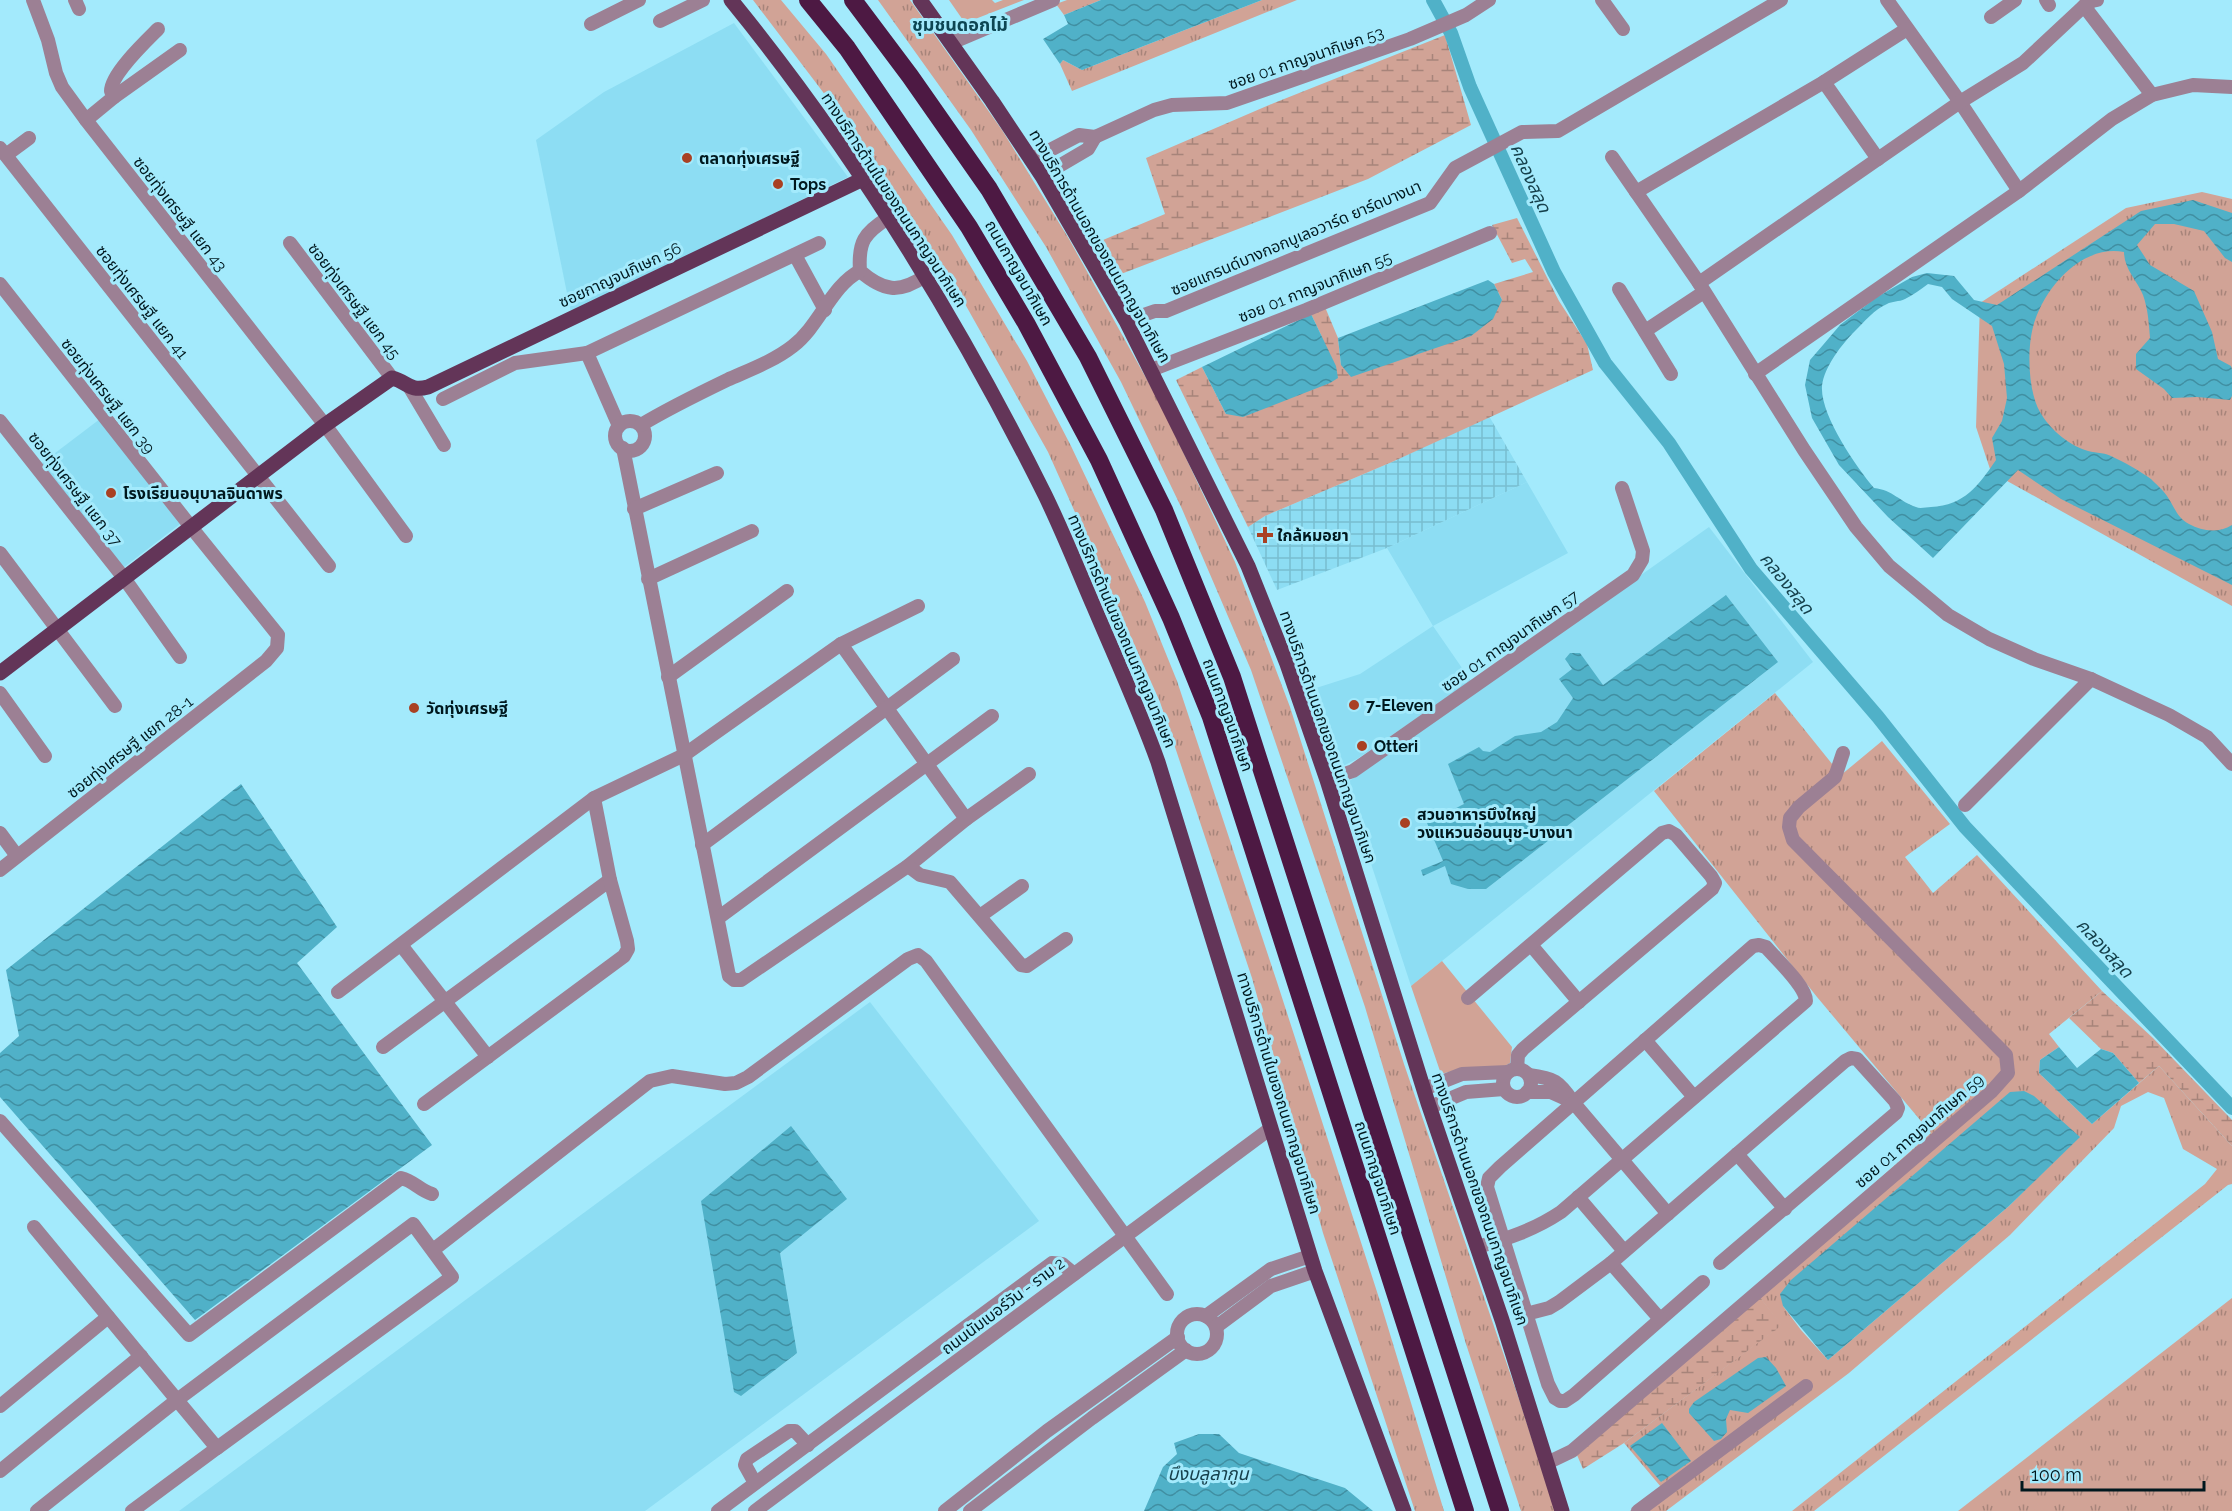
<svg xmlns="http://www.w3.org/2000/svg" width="2232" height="1511" viewBox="0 0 2232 1511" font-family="Raleway,'Noto Sans Thai',sans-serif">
<defs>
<pattern id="industrial-grid" width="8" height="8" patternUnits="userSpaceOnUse" patternTransform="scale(1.5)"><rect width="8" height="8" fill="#8dddf3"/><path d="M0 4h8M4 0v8" fill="none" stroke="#78bdd0"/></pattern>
<pattern id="grass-tufts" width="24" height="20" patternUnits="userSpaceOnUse" patternTransform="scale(1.5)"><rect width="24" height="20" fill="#d1a396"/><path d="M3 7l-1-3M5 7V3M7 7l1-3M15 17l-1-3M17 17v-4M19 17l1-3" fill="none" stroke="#a7847a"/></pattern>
<pattern id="wetland-marsh" width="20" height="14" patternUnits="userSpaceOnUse" patternTransform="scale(1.5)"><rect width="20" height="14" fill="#d1a396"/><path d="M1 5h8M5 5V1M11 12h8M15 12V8" fill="none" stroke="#a7847a"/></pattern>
<pattern id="water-waves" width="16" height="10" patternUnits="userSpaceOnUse" patternTransform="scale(1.5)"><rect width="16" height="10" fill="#50b1c8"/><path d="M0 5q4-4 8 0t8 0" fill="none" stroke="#408fa2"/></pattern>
</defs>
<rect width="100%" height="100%" fill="#a3eafc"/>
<g fill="#8dddf3">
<path d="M 734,23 L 848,177 L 571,313 L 536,140 L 604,92 Z"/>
<path d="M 100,419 L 180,524 L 123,568 L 42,463 Z"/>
<path d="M 1527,482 L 1568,553 L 1433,626 L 1471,681 L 1357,759 L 1337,769 L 1313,689 L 1360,674 L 1433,626 L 1387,548 Z"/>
<path d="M 1709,527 L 1813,662 L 1411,986 L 1345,784 Z"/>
<path d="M 870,1002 L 1039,1221 L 645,1511 L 179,1511 Z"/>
</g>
<path fill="url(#industrial-grid)" d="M 1489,416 L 1527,482 L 1387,548 L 1277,590 L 1248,527 L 1265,516 L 1392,462 Z"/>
<g fill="url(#grass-tufts)" fill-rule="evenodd">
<path d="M 753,0 L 781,0 L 826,54 L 952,235 L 1027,361 L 1071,446 L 1145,602 L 1177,681 L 1277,982 L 1379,1298 L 1444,1511 L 1415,1511 L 1323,1233 L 1252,978 L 1160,702 L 1048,452 L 951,279 L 851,129 Z"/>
<path d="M 878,0 L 910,0 L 1002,130 L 1069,239 L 1161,405 L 1235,562 L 1290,707 L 1404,1064 L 1521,1405 L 1555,1511 L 1521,1511 L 1466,1344 L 1365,1007 L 1251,670 L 1182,509 L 1121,382 L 1046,247 L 971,130 Z"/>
<path d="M 1067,0 L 1101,0 L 1064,15 L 1056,4 Z"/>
<path d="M 1262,0 L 1297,0 L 1072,91 L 1060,64 L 1063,60 L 1082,70 Z"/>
<path d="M 2202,192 L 2232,199 L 2232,606 L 1991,472 L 1976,427 L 1980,303 L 2126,208 Z"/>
<path d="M 1775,693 L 1841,775 L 1882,741 L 1950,824 L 1905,857 L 1933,893 L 1977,855 L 2102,991 L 2049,1034 L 2059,1047 L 2040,1060 L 2039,1073 L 2092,1124 L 2159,1066 L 2232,1146 L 2232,1184 L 2228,1185 L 1814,1511 L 1792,1511 L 2205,1184 L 2217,1169 L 2183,1149 L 2164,1098 L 2148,1092 L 2121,1106 L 2114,1128 L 2010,1235 L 1849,1373 L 1666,1511 L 1630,1511 L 1661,1487 L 1624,1443 L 1781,1325 L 1754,1290 L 1931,1133 L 1817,997 L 1654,791 ZM 2079,1137 L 2009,1206 L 1828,1360 L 1801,1330 L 1783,1306 Z"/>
<path d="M 2232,1298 L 2232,1511 L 1958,1511 Z"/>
</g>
<g fill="url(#wetland-marsh)">
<path d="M 1445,35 L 1471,125 L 1368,179 L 1121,274 L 1103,240 L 1165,214 L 1146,158 L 1274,103 Z"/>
<path d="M 1517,218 L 1559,301 L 1587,344 L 1593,370 L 1392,462 L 1265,516 L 1248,527 L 1176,380 L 1202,367 L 1226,414 L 1322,337 L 1311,314 L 1325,307 L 1338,338 L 1341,365 L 1502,300 L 1494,284 L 1533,272 L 1525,259 L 1512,263 L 1492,225 Z"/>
<path d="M 2102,991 L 2153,1038 L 2232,1120 L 2232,1146 L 2159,1066 L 2139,1083 L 2113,1053 L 2101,1049 L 2069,1018 Z"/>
<path d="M 1759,1296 L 1782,1325 L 1624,1443 L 1583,1469 L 1577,1455 Z"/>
</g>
<g fill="#d1a396">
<path d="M 949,0 L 992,0 L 995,3 L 1003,0 L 1024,0 L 965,23 Z"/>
<path d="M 1442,961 L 1512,1047 L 1510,1063 L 1503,1067 L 1468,1067 L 1441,1074 L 1411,986 Z"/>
</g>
<g fill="url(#water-waves)" fill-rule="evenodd">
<path d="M 1101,0 L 1262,0 L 1082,70 L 1063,60 L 1060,64 L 1043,39 L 1068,24 L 1064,15 Z"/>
<path d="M 2193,200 L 2232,213 L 2232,262 L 2225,258 L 2204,231 L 2174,224 L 2155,224 L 2137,245 L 2150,265 L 2194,291 L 2212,332 L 2218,359 L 2231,366 L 2232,369 L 2232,396 L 2230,400 L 2197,397 L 2172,398 L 2164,389 L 2136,369 L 2136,354 L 2150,338 C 2149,324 2148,309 2143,295 C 2137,280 2124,269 2124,252 C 2081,244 2043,289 2033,327 C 2027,350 2028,391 2040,412 C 2049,428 2067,444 2085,450 C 2093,453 2103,452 2111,456 C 2124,462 2140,471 2151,479 C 2156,484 2163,490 2167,496 C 2174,506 2177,518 2189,524 C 2203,532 2219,533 2232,525 L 2232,585 L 2061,499 L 2018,470 L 1933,558 L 1888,517 L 1839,465 L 1812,418 L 1805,385 L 1810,360 L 1823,345 L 1840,325 L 1877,297 L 1912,277 L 1927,273 L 1954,276 L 1974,300 L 1997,305 L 2141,211 ZM 1928,284 L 1942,287 L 1952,299 L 1992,326 L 2004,364 L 2007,398 L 2002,421 L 1992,438 L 1996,460 C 1978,486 1965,505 1931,507 C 1926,507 1920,509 1916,507 C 1900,502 1893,490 1874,488 C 1856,466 1820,415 1822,386 C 1824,367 1842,344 1855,331 C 1864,322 1875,309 1887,304 C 1892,301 1899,302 1905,299 C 1913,295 1921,289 1928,284 Z"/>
<path d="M 1488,280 L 1494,284 L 1502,300 L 1493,319 L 1471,336 L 1351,377 L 1341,365 L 1338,338 Z"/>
<path d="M 1311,314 L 1336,366 L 1338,378 L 1330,383 L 1243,417 L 1226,414 L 1202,367 Z"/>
<path d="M 1726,595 L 1778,662 L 1486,889 L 1468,889 L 1451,884 L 1445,866 L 1423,876 L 1421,870 L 1443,861 L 1427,823 L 1464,804 L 1448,764 L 1479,747 L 1483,751 L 1490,752 L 1515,736 L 1541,732 L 1557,722 L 1573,698 L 1559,679 L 1572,669 L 1565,659 L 1570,653 L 1580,653 L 1603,685 Z"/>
<path d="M 241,784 L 337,927 L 297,963 L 432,1145 L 195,1320 L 0,1097 L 0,1053 L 19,1036 L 6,970 Z"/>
<path d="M 2059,1047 L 2077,1068 L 2101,1049 L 2113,1053 L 2139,1083 L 2092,1124 L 2039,1073 L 2040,1060 Z"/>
<path d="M 2024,1091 L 2034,1096 L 2080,1137 L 2009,1206 L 1828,1360 L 1783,1306 L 1780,1294 L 1791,1280 L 2010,1092 Z"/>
<path d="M 791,1126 L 847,1199 L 780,1253 L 797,1353 L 741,1396 L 734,1392 L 701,1201 Z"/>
<path d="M 1766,1357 L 1776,1368 L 1786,1386 L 1748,1413 L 1730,1410 L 1726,1419 L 1727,1432 L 1721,1439 L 1714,1441 L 1689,1413 L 1689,1409 L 1694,1402 L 1758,1358 Z"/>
<path d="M 1662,1423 L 1691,1461 L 1661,1482 L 1630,1446 Z"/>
<path d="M 1199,1434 L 1219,1434 L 1239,1453 L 1345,1488 L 1373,1511 L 1144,1511 L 1163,1467 L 1177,1454 L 1174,1443 Z"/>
</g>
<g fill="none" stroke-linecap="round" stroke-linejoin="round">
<path stroke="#50b1c8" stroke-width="14" d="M 1433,0 L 1451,33 L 1470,87 L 1554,272 L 1605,363 L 1669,443 L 1751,569 L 1878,717 L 1965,827 L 2232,1108"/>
<g stroke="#9c8094" stroke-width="14">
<path d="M 33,0 L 48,40 L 56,73 L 62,87 L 86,120"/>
<path d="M 75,0 L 79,9"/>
<path d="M 1602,0 L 1623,29"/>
<path d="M 1887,0 L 1960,102 L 2019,191"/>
<path d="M 2046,0 L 2049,5"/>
<path d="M 2084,6 L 2152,95"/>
<path d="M 1991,17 L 2015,0"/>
<path d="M 660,21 L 703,0"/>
<path d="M 591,24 L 639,0"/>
<path d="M 158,29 C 146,41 111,74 111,91 L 114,97 L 86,120 L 325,425 L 406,536"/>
<path d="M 951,43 L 1053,0"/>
<path d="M 1824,82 L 1878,159"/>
<path d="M 114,97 L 180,50"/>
<path d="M 0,148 L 329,566"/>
<path d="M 6,155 L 29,138"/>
<path d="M 1612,157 L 1699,283 L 1804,450 L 1856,527 L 1889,566 L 1948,615 L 1989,639 L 2034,659 L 2091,679 L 2169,715 L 2207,737 L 2232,764"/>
<path d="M 1031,160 L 1079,135 L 1095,137 L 1154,110 L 1172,105 L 1227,103 L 1410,39 L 1466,15 L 1489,0"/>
<path d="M 1042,176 L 1088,149 L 1095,137"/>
<path d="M 1636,192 L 1824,82 L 1907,29"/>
<path d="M 888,218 C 864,233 858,242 860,271 C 883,291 899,294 925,276"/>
<path d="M 290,243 L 392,378"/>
<path d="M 795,255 L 825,310"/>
<path d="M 1699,283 L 1960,102 L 2023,63 L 2084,6 L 2092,1 L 2097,0"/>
<path d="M 0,284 L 191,527 L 278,635 L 277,648 L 266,661 L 0,870"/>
<path d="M 1619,289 L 1671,374"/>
<path d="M 1126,321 L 1155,311 L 1166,311 L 1430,203 L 1455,168 L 1522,132 L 1558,131 L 1781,0"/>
<path d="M 1645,331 L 1704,292"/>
<path d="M 587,353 L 619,426"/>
<path d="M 1151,370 L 1306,310 L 1490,233"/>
<path d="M 1755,374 L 2019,191 L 2112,119 L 2152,95 L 2193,85 L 2232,87"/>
<path d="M 410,388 L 444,445"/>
<path d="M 443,399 L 515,363 L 587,353 L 819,243"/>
<path d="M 0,421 L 124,578 L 180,657"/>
<circle cx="630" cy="436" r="15"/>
<path d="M 641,425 C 669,408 698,394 727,380 C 749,370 774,361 793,346 C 820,325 831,286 860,271"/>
<path d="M 623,448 L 729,976 L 734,980 L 741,980 L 908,866 L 966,819 L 1029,774"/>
<path d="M 634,509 L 717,473"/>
<path d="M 0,553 L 115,706"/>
<path d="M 648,579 L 752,531"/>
<path d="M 841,644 L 966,819"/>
<path d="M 668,677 L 787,591"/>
<path d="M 0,693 L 45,756"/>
<path d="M 1327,780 L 1353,771 L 1633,575 L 1642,560 L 1643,551 L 1622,488"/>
<path d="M 1965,805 L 2091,679"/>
<path d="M 0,833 L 17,856"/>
<path d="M 702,845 L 953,659"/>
<path d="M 908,866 L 920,875 L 950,882 L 1021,965 L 1027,966 L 1066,939"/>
<path d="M 980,916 L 1022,886"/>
<path d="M 718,918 L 992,716"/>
<path d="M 401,945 L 488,1057"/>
<path d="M 1531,945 L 1579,1002"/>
<path d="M 338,992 L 594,798 L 684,755 L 841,644 L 918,606"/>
<path d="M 1468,998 L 1662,833 L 1669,831 L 1676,835 L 1711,876 L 1715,883 L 1712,889 L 1523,1049 L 1518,1055 L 1517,1069"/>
<path d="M 1645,1040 L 1694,1097"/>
<path d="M 383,1047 L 610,880"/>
<circle cx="1517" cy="1083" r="14"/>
<path d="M 1529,1075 C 1554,1078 1559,1081 1573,1102 L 1668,1214"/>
<path d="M 1424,1089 L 1462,1074 L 1508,1072"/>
<path d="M 1527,1092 L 1551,1092 L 1571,1101"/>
<path d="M 424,1104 L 624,956 L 628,949 L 627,941 L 610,880 L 594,798"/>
<path d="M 1430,1107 L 1466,1092 L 1504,1089"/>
<path d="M 0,1121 L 189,1335 L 401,1178 C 414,1181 419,1190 432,1194"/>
<path d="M 1737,1154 L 1785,1209"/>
<path d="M 1578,1197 L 1624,1251"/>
<path d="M 413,1224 L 452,1277 L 217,1448 L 177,1400 Z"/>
<path d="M 34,1227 L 177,1400 L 37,1511"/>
<path d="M 1477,1247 C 1507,1239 1534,1230 1561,1212 L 1806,1001 C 1806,986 1777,960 1766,947 L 1759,945 L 1753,946 L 1500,1167 L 1489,1178 L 1487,1187 L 1548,1384 L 1555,1398 L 1560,1401 L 1565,1401 L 1574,1395 L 1703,1282"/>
<path d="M 433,1250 L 650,1081 L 672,1076 L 725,1084 L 736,1083 L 748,1077 L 908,959 L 918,955 L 926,961 L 1167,1294"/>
<path d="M 1611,1263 L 1660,1319"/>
<path d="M 1526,1314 L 1549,1308 L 1559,1302 L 1611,1263 L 1845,1061 L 1851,1058 L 1857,1059 L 1895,1101 L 1898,1108 L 1896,1113 L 1720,1263"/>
<circle cx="1197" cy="1334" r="20"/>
<path d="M 1206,1316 L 1271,1269 L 1310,1256"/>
<path d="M 1216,1327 L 1271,1286 L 1315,1271"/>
<path d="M 0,1406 L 108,1317"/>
<path d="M 1547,1463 L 1572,1451 L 1991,1092 L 2008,1073 L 2006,1055 L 1793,840 L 1789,827 L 1790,818 L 1799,807 L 1835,777 L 1843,753"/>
<path d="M 0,1471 L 141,1356"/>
<path d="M 755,1483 L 745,1465 L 747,1459 L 789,1431 L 795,1431 L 808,1445"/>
<path d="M 132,1511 L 217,1448"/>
<path d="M 718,1511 L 1052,1263 L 1062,1264 L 1074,1274"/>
<path d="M 755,1511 L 1271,1128"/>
<path d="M 945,1511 L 1047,1431 L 1178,1337"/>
<path d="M 970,1511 L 1092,1418 L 1186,1350"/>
<path d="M 1638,1511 L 1806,1386"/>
</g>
<g stroke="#633558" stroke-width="15">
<path d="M 731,0 C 855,152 958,320 1045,495 C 1063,532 1078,570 1094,607 C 1116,659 1139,709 1158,762 L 1315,1271 L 1404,1511"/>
<path d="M 920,0 L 992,101 L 1042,176 L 1126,321 L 1248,566 L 1287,664 L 1327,780 L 1428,1103 L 1502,1320 L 1562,1511"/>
<path d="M 0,673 L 325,425 L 392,378 C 408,382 409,392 428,387 L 863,179"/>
</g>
<g stroke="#4d1943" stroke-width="18">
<path d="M 808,0 L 847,48 L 969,227 L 1026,323 L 1099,460 L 1171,618 L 1211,717 L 1465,1511"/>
<path d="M 853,0 L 910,76 L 989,189 L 1088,357 L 1164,510 L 1232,677 L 1500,1511"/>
</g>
</g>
<g fill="#a94123" stroke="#a3eafc" stroke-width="2">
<circle cx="687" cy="158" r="6"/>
<circle cx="778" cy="184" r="6"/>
<circle cx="111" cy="493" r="6"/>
<path d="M1262 526h6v6h6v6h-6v6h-6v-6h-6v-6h6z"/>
<circle cx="1354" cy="705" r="6"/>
<circle cx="414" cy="708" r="6"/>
<circle cx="1362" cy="746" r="6"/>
<circle cx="1405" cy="823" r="6"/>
</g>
<g text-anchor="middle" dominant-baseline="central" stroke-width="6" stroke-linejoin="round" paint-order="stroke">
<g font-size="16" fill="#00181e" stroke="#a3eafc">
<text transform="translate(1306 58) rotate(-19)">ซอย 01 กาญจนากิเษก 53</text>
<text transform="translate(894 200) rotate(57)">ทางบริการด้านในของถนนกาญจนาภิเษก</text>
<text transform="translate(180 214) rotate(52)">ซอยทุ่งเศรษฐี แยก 43</text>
<text transform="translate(1296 238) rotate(-23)">ซอยแกรนด์บางกอกบูเลอวาร์ด ยาร์ดบางนา</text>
<text transform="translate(1100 246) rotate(60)">ทางบริการด้านนอกของถนนกาญจนาภิเษก</text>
<text transform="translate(1019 273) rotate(60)">ถนนกาญจนาภิเษก</text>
<text transform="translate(620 275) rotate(-25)">ซอยกาญจนภิเษก 56</text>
<text transform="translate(1315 287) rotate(-22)">ซอย 01 กาญจนากิเษก 55</text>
<text transform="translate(354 301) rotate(53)">ซอยทุ่งเศรษฐี แยก 45</text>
<text transform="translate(142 302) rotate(52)">ซอยทุ่งเศรษฐี แยก 41</text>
<text transform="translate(108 396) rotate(52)">ซอยทุ่งเศรษฐี แยก 39</text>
<text transform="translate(75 489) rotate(52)">ซอยทุ่งเศรษฐี แยก 37</text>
<text transform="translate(1122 631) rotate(67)">ทางบริการด้านในของถนนกาญจนาภิเษก</text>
<text transform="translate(1510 641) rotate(-35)">ซอย 01 กาญจนากิเษก 57</text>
<text transform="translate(1228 715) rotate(70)">ถนนกาญจนาภิเษก</text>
<text transform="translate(1328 737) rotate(71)">ทางบริการด้านนอกของถนนกาญจนาภิเษก</text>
<text transform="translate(130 747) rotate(-38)">ซอยทุ่งเศรษฐี แยก 28-1</text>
<text transform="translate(1279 1093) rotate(73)">ทางบริการด้านในของถนนกาญจนาภิเษก</text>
<text transform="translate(1919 1131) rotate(-41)">ซอย 01 กาญจนาภิเษก 59</text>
<text transform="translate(1378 1178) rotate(72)">ถนนกาญจนาภิเษก</text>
<text transform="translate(1480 1199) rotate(71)">ทางบริการด้านนอกของถนนกาญจนาภิเษก</text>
<text transform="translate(1003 1306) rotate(-37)">ถนนนัมเบอร์วัน - ราม 2</text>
</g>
<g font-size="16" font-weight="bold" fill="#00181e" stroke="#a3eafc" text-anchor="start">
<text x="699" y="158">ตลาดทุ่งเศรษฐี</text>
<text x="790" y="184">Tops</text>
<text x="123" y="493">โรงเรียนอนุบาลจินดาพร</text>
<text x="1277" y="535">ใกล้หมอยา</text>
<text x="1366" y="705">7-Eleven</text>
<text x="426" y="708">วัดทุ่งเศรษฐี</text>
<text x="1374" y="746">Otteri</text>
<text x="1417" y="814">สวนอาหารบึงใหญ่<tspan x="1417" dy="18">วงแหวนอ่อนนุช-บางนา</tspan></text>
</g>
<g font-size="18" font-weight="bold" fill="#0d4653" stroke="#a3eafc">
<text x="960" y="24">ชุมชนดอกไม้</text>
</g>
<g font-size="18" font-style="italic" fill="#16414c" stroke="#a3eafc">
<text transform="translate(1531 178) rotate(66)">คลองสลุด</text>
<text transform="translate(1787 583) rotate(51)">คลองสลุด</text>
<text transform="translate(2105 948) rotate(47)">คลองสลุด</text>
<text x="1208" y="1473">บึงบลูลากูน</text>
</g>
</g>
<path d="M2022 1481v9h182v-9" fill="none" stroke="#00181e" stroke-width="3"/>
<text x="2031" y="1481" font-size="18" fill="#00181e" stroke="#a3eafc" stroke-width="4.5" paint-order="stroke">100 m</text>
</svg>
